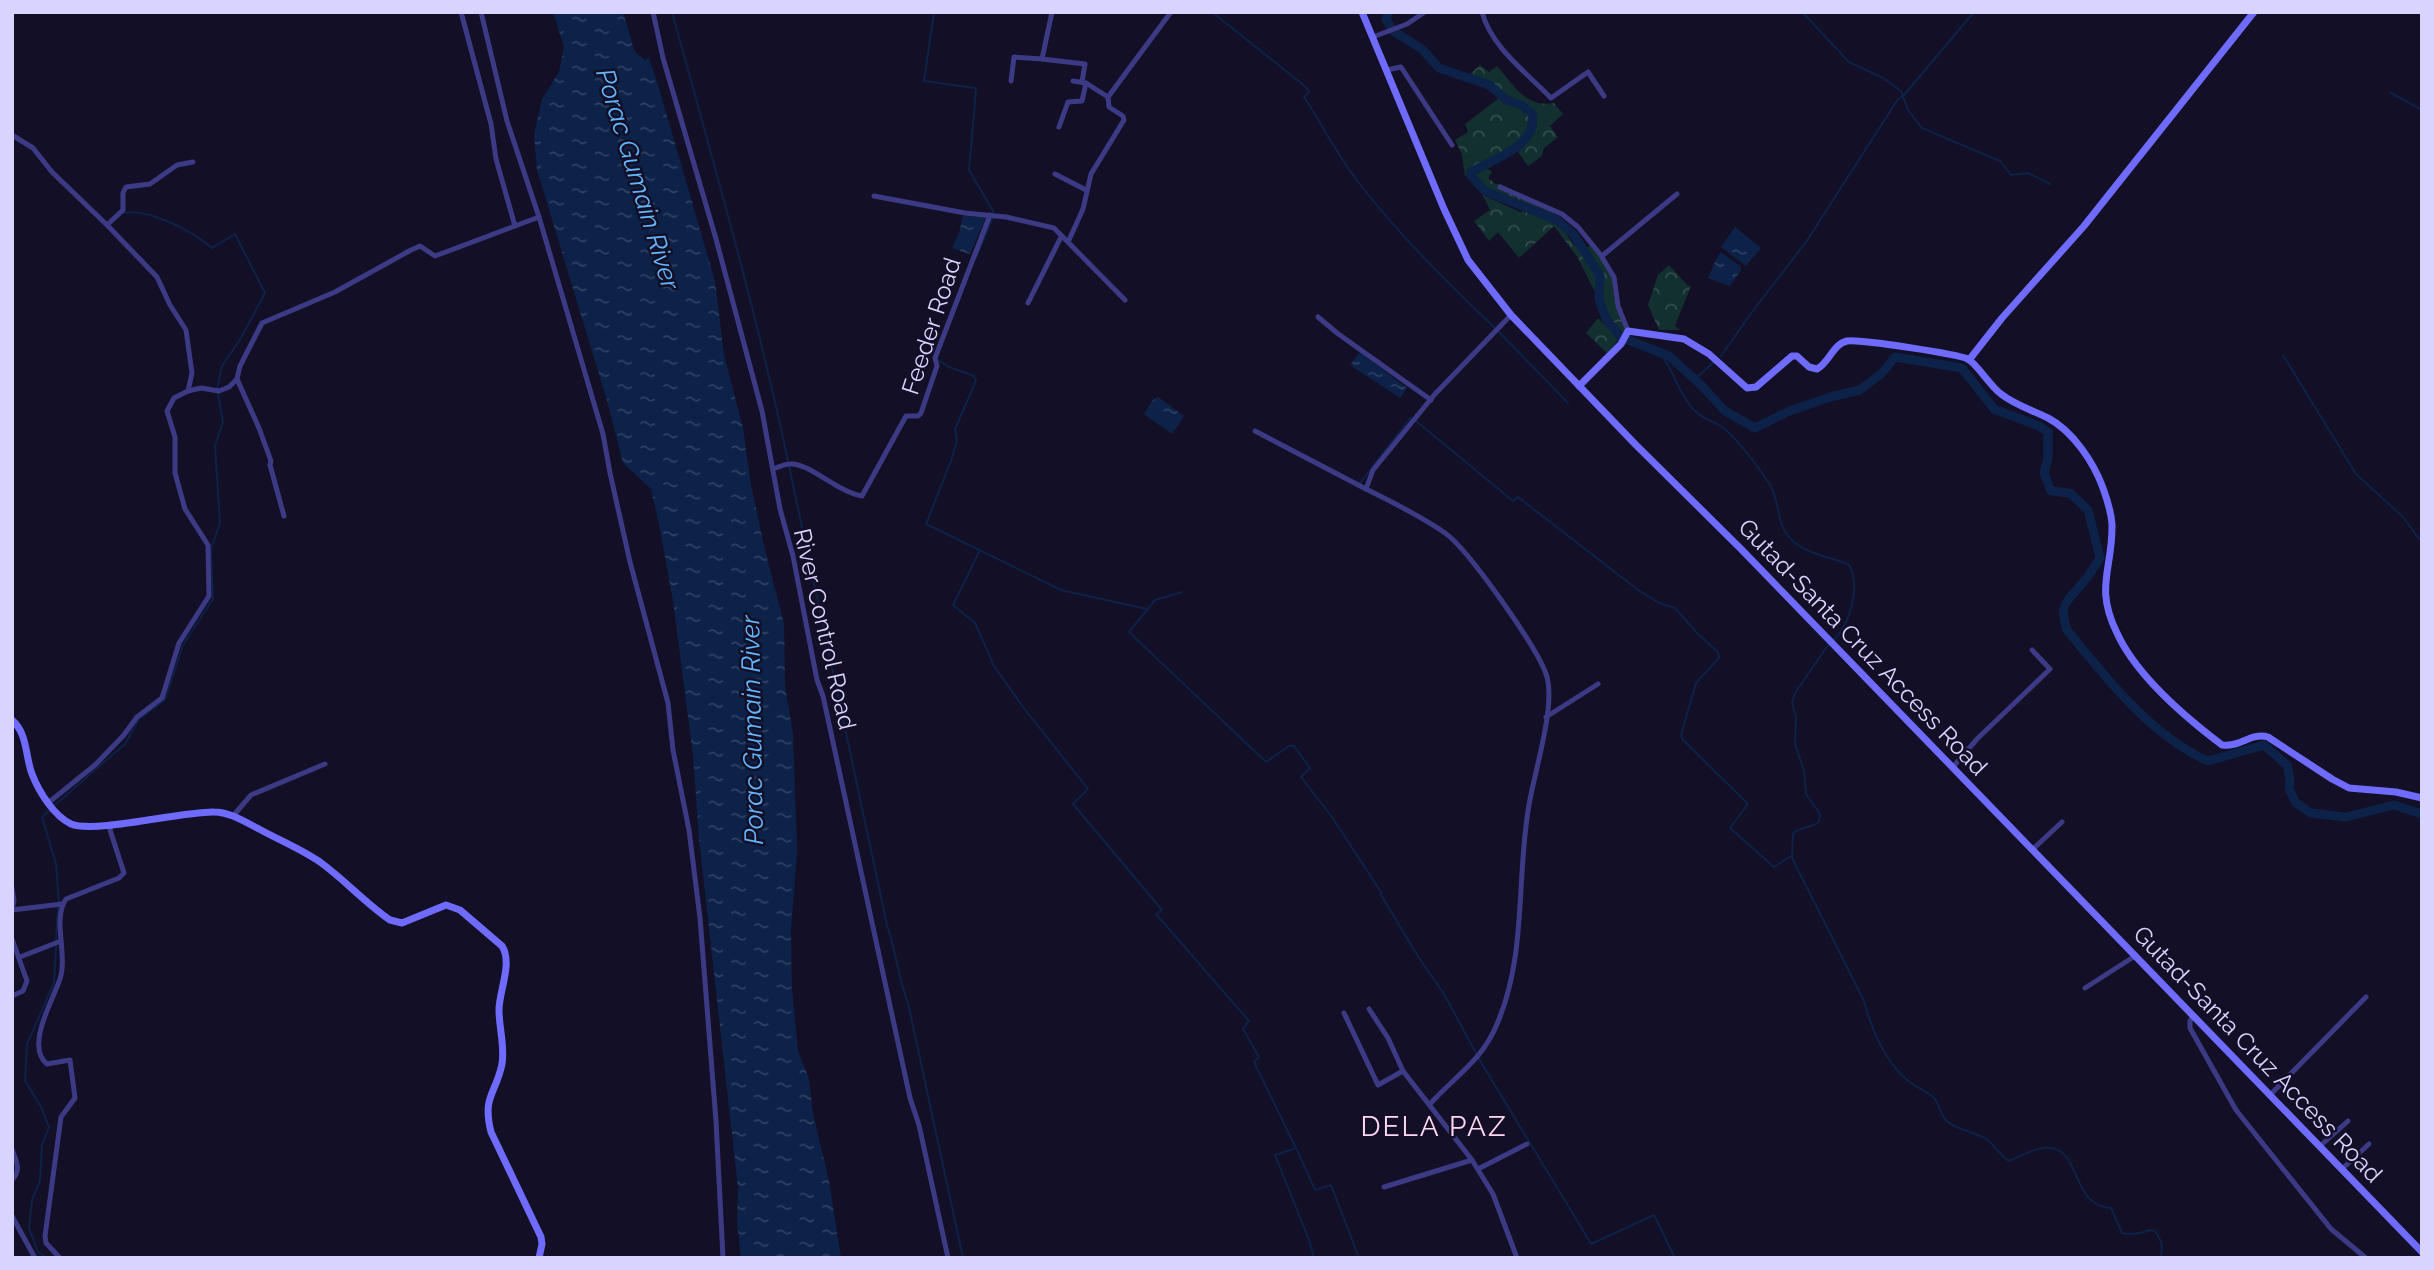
<svg xmlns="http://www.w3.org/2000/svg" width="2434" height="1270" viewBox="0 0 2434 1270" font-family="Raleway,sans-serif">
<defs>
<pattern id="forest-crowns" width="20" height="18" patternUnits="userSpaceOnUse" patternTransform="scale(1.75)"><rect width="20" height="18" fill="#12302f"/><path d="M2 6a3 3 0 1 1 6 0M12 15a3 3 0 1 1 6 0" fill="none" stroke="#344d4e"/></pattern>
<pattern id="water-ripples" width="26" height="14" patternUnits="userSpaceOnUse" patternTransform="scale(1.75)"><rect width="26" height="14" fill="#0c2248"/><path d="M2 4q2-2 4 0t4 0M15 11q2-2 4 0t4 0" fill="none" stroke="#2f4163"/></pattern>
</defs>
<rect width="100%" height="100%" fill="#130f26"/>
<g fill="url(#forest-crowns)">
<path d="M 1480,65 L 1489,72 L 1497,66 C 1515,86 1525,108 1554,103 L 1563,114 L 1550,126 L 1558,137 L 1544,148 L 1542,156 L 1528,166 L 1518,152 L 1529,139 L 1537,125 L 1534,113 L 1524,104 L 1510,99 L 1491,82 L 1467,77 Z"/>
<path d="M 1499,98 L 1521,108 L 1530,116 C 1532,150 1485,154 1465,176 L 1462,155 L 1455,140 L 1468,132 L 1465,124 Z"/>
<path d="M 1486,167 L 1492,172 L 1488,178 L 1496,184 L 1501,184 L 1559,215 L 1531,207 L 1487,190 L 1474,175 L 1474,173 Z"/>
<path d="M 1483,195 L 1520,212 L 1525,210 L 1558,222 L 1574,245 L 1577,245 L 1598,276 L 1596,294 L 1578,258 L 1554,226 L 1519,258 L 1498,232 L 1489,241 L 1474,221 L 1490,210 Z"/>
<path d="M 1593,243 L 1613,277 L 1613,292 L 1616,305 L 1627,327 L 1623,334 L 1608,317 L 1602,300 L 1602,274 L 1585,249 Z"/>
<path d="M 1669,265 L 1688,286 L 1691,286 L 1675,326 L 1680,330 L 1659,330 L 1648,305 L 1658,275 Z"/>
<path d="M 1598,318 L 1619,339 L 1607,353 L 1586,333 Z"/>
</g>
<g fill="url(#water-ripples)">
<path d="M 553,12 L 623,12 L 635,52 L 645,60 L 649,58 L 658,85 L 715,281 L 724,355 L 743,428 L 751,485 L 764,546 L 784,624 L 785,686 L 793,733 L 797,851 L 791,931 L 792,988 L 798,1051 L 809,1079 L 813,1113 L 829,1181 L 841,1258 L 741,1258 L 737,1222 L 738,1188 L 699,839 L 693,756 L 673,601 L 659,524 L 651,489 L 623,463 L 608,404 L 537,170 L 534,135 L 542,99 L 559,72 L 564,47 Z"/>
<path d="M 963,216 L 986,217 L 971,252 L 969,254 L 952,248 L 959,233 Z"/>
<path d="M 1735,227 L 1761,248 L 1746,266 L 1721,247 Z"/>
<path d="M 1721,252 L 1741,267 L 1741,270 L 1730,286 L 1708,278 C 1713,268 1714,261 1721,252 Z"/>
<path d="M 1360,352 L 1407,388 L 1400,398 L 1350,365 Z"/>
<path d="M 1158,397 L 1184,416 L 1172,434 L 1144,414 L 1152,401 Z"/>
</g>
<g fill="none" stroke-linecap="round" stroke-linejoin="round">
<g stroke="#0c2248" stroke-width="2">
<path d="M 672,12 C 713,161 756,310 788,461"/>
<path d="M 934,12 L 924,81 L 975,88 L 976,90 L 969,170 L 993,211 L 992,219 L 976,258"/>
<path d="M 1212,12 L 1306,87 L 1309,92 L 1304,97 C 1323,126 1337,155 1359,183 C 1399,235 1447,283 1495,328"/>
<path d="M 1802,12 L 1849,62 L 1883,78 L 1901,91 L 1908,110 L 1922,128 L 2000,161 L 2011,175 L 2028,173 L 2050,184"/>
<path d="M 2391,93 L 2422,110"/>
<path d="M 1499,332 L 1568,403"/>
<path d="M 1658,351 C 1671,363 1678,394 1694,410 C 1701,418 1713,421 1722,427 C 1736,437 1760,469 1770,485 C 1781,502 1775,524 1791,539 C 1806,555 1830,556 1849,565 C 1861,586 1850,626 1832,641"/>
<path d="M 2283,355 L 2356,474 L 2403,517 L 2422,543"/>
<path d="M 1721,356 L 1752,312 L 1806,242 L 1898,99 L 1904,95 L 1974,12"/>
<path d="M 938,360 L 949,367 L 974,376 L 976,381 L 955,429 L 957,440 L 951,461 L 926,524 L 1061,590 L 1147,609"/>
<path d="M 1695,379 L 1715,361"/>
<path d="M 1416,421 L 1513,501 L 1518,497 L 1638,590 L 1659,603 L 1675,608 L 1697,633 L 1718,652 L 1719,658 L 1696,683 L 1681,735 L 1683,740 L 1748,804 L 1730,828 L 1774,867 L 1791,856"/>
<path d="M 789,466 L 887,925 C 896,951 898,978 908,1003 L 963,1258"/>
<path d="M 1360,483 L 1411,417"/>
<path d="M 979,552 L 953,605 L 975,623 L 994,666 L 1023,707 L 1088,789 L 1073,804 L 1162,910 L 1156,914 L 1249,1021 L 1243,1029 L 1259,1057 L 1254,1062 L 1296,1148 L 1275,1155 L 1309,1240 L 1314,1258"/>
<path d="M 1182,592 L 1155,600 L 1129,632 L 1266,762 L 1289,746 L 1294,746 L 1310,768 L 1301,777 L 1332,817 L 1381,892 L 1381,895 L 1419,958 L 1444,994 L 1477,1055"/>
<path d="M 1828,645 L 1795,693 L 1792,703 L 1796,717 L 1795,744 L 1804,771 L 1806,794 L 1820,814 L 1819,822 C 1810,828 1801,827 1793,833 L 1792,858 L 1864,1001 C 1871,1028 1885,1062 1907,1080 C 1915,1087 1927,1091 1934,1098 C 1940,1105 1941,1116 1947,1121 C 1958,1131 1974,1131 1986,1139 C 1995,1145 1999,1155 2009,1161 C 2021,1156 2037,1146 2051,1148 C 2082,1152 2071,1206 2111,1208 L 2122,1233 C 2132,1235 2140,1234 2150,1230 L 2155,1231 C 2162,1241 2163,1246 2161,1258"/>
<path d="M 55,805 L 125,744 L 139,719 L 165,700 L 183,645 L 213,599 L 211,549 L 220,523 L 215,446 L 223,422 L 217,389 L 222,366 L 241,338 L 265,293 L 235,234 L 212,248 C 192,231 149,208 123,213"/>
<path d="M 51,809 L 42,817 L 56,864 L 59,902"/>
<path d="M 56,940 L 58,908"/>
<path d="M 1479,1059 L 1590,1242 L 1591,1244 L 1654,1215 L 1675,1258"/>
<path d="M 1297,1150 L 1315,1190 L 1331,1185 L 1359,1258"/>
<path d="M 47,1258 L 38,1252 L 29,1228 L 32,1200 L 40,1181 L 42,1145 L 49,1127 L 41,1107 L 25,1081 L 27,1044 L 54,983 L 56,946"/>
</g>
<path stroke="#0c2248" stroke-width="9" d="M 1389,12 L 1386,19 L 1393,31 L 1422,49 L 1439,68 L 1489,85 L 1508,101 L 1522,105 L 1533,115 C 1535,148 1495,158 1471,172 L 1471,176 L 1485,191 L 1557,220 L 1574,235 L 1600,276 L 1599,299 L 1606,319 L 1621,337 L 1669,356 L 1701,385 L 1725,411 L 1755,428 L 1787,412 L 1830,397 L 1860,390 L 1882,373 L 1895,357 L 1962,368 L 1994,409 L 2039,426 L 2048,432 L 2048,458 L 2044,473 L 2051,491 L 2070,493 L 2088,510 L 2100,558 C 2094,567 2088,578 2080,586 C 2065,603 2059,606 2067,630 C 2106,678 2150,735 2208,761 L 2264,745 L 2287,765 L 2290,780 L 2289,789 L 2296,803 L 2311,813 L 2346,817 L 2394,805 L 2422,814"/>
<g stroke="#3d3a85" stroke-width="5">
<path d="M 461,12 L 491,124 L 496,159 L 515,226"/>
<path d="M 481,12 L 507,121 L 539,217 L 603,434 L 610,473 L 630,562 L 668,703 L 673,750 L 689,830 L 700,918 L 716,1121 L 723,1258"/>
<path d="M 653,12 L 663,58 L 716,239 L 762,411 L 780,509 L 793,556 L 817,680 L 823,696 L 910,1098 L 919,1125 L 948,1258"/>
<path d="M 1052,12 L 1042,59 L 1085,64 L 1082,82"/>
<path d="M 1482,12 C 1491,47 1527,73 1551,98 L 1588,72 L 1604,96"/>
<path d="M 1373,37 L 1407,24 L 1425,12"/>
<path d="M 1387,70 L 1401,67 L 1452,145"/>
<path d="M 1011,81 L 1014,57 L 1042,59"/>
<path d="M 1073,81 L 1086,83 L 1108,97"/>
<path d="M 1059,127 L 1068,102 L 1082,101 L 1086,83"/>
<path d="M 12,135 L 33,148 L 52,172 L 107,225 L 157,277 L 170,305 L 186,330 L 192,373 L 188,391 L 174,398 L 167,411 L 175,437 L 175,473 L 185,509 L 208,545 L 209,596 L 179,643 L 162,698 L 137,717 L 123,736 L 95,765 L 48,803"/>
<path d="M 1055,174 L 1086,190"/>
<path d="M 1500,187 L 1562,214 L 1578,227 L 1600,254 L 1614,277 L 1618,306 L 1628,331"/>
<path d="M 874,196 L 965,213 L 1006,217 L 1054,228 L 1125,300"/>
<path d="M 107,225 L 123,210 L 123,193 L 126,187 L 150,184 L 177,165 L 193,162"/>
<path d="M 1069,240 L 1083,209 L 1091,174 L 1124,120 L 1123,116 L 1109,107 L 1108,97 L 1171,12"/>
<path d="M 1602,256 L 1677,194"/>
<path d="M 1028,303 L 1061,237"/>
<path d="M 1318,317 L 1337,333 L 1431,400"/>
<path d="M 237,379 L 259,428 L 271,461 L 270,465 L 284,516"/>
<path d="M 188,391 L 201,388 L 219,391 L 229,387 L 237,379 L 240,366 L 262,323 L 335,292 L 411,250 L 420,246 L 435,256 L 539,217"/>
<path d="M 1255,431 L 1366,489"/>
<path d="M 773,469 C 778,467 785,464 790,464 C 808,462 839,493 862,496 L 906,416 L 918,416 L 921,413 L 937,366 L 935,358 L 990,215"/>
<path d="M 1546,717 L 1598,684"/>
<path d="M 1953,767 L 1977,739 L 2050,669 L 2032,650"/>
<path d="M 233,816 L 251,795 L 325,764"/>
<path d="M 2032,850 L 2062,822"/>
<path d="M 12,888 L 14,901 L 12,909"/>
<path d="M 12,910 L 62,904"/>
<path d="M 12,939 L 27,981 L 23,991 L 12,996"/>
<path d="M 20,957 L 61,941"/>
<path d="M 2085,988 L 2135,956"/>
<path d="M 1369,1009 L 1388,1038 L 1403,1071 L 1472,1160 L 1493,1194 L 1517,1258"/>
<path d="M 1344,1013 L 1378,1085 L 1403,1071"/>
<path d="M 2193,1016 L 2190,1021 L 2190,1028 L 2236,1110 L 2331,1229 L 2366,1258"/>
<path d="M 2270,1095 L 2366,997"/>
<path d="M 1430,1104 C 1455,1076 1482,1061 1497,1024 C 1527,955 1516,878 1529,805 C 1534,773 1557,703 1546,674 C 1536,646 1468,549 1445,533 C 1421,516 1392,502 1366,489 L 1373,470 L 1435,394 L 1511,315"/>
<path d="M 2320,1146 L 2348,1121"/>
<path d="M 12,1149 C 16,1161 22,1170 12,1180"/>
<path d="M 1478,1169 L 1527,1144"/>
<path d="M 2342,1169 L 2369,1144"/>
<path d="M 1384,1187 L 1472,1160"/>
<path d="M 12,1216 L 35,1258"/>
<path d="M 60,1258 L 46,1243 L 45,1236 L 61,1117 L 75,1098 L 70,1060 L 47,1064 C 25,1046 53,1000 60,979 C 68,955 52,919 66,899 L 119,878 L 124,873 L 110,830 L 111,824"/>
</g>
<g stroke="#6f6bff" stroke-width="7">
<path d="M 1362,12 L 1444,209 L 1468,260 L 1511,315 L 1636,445 L 1741,549 L 2422,1252"/>
<path d="M 1969,360 L 2002,318 L 2084,226 L 2254,12"/>
<path d="M 1579,386 L 1621,344 L 1628,331 L 1684,339 L 1709,354 L 1747,388 L 1756,387 L 1792,356 L 1797,356 L 1809,367 L 1817,369 C 1829,363 1833,344 1847,341 C 1860,339 1957,354 1968,359 C 1977,364 1990,386 2001,394 C 2015,405 2032,410 2048,418 C 2073,431 2094,463 2103,488 C 2107,499 2111,512 2112,524 C 2113,569 2094,587 2117,633 C 2136,675 2185,717 2222,745 C 2239,748 2251,732 2268,737 L 2332,779 L 2349,788 L 2396,792 L 2422,798"/>
<path d="M 12,720 C 28,734 25,756 32,774 C 39,792 54,816 71,824 C 95,834 183,811 214,812 C 230,812 245,822 259,829 C 279,840 301,849 320,862 C 345,880 365,903 390,920 L 402,923 L 446,905 L 460,910 L 502,946 C 513,963 499,991 499,1010 C 499,1028 505,1046 502,1064 C 496,1094 482,1096 491,1132 L 541,1237 L 542,1244 L 539,1258"/>
</g>
</g>
<g text-anchor="middle" dominant-baseline="central" stroke-width="5" stroke-linejoin="round" paint-order="stroke">
<g font-size="24" fill="#d9d4ff" stroke="#130f26">
<text transform="translate(931 326) rotate(-72)">Feeder Road</text>
<text transform="translate(825 629) rotate(77)">River Control Road</text>
<text transform="translate(1863 647) rotate(46)">Gutad-Santa Cruz Access Road</text>
<text transform="translate(2258 1054) rotate(46)">Gutad-Santa Cruz Access Road</text>
</g>
<g font-size="26" font-style="italic" fill="#62b6ff" stroke="#130f26">
<text transform="translate(638 179) rotate(73)">Porac Gumain River</text>
<text transform="translate(752 730) rotate(-91)">Porac Gumain River</text>
</g>
<g font-size="28" letter-spacing="2" fill="#ffd6f0" stroke="#130f26">
<text x="1434" y="1126">DELA PAZ</text>
</g>
</g>
<rect width="2434" height="1270" fill="none" stroke="#d9d4ff" stroke-width="28"/>
</svg>
